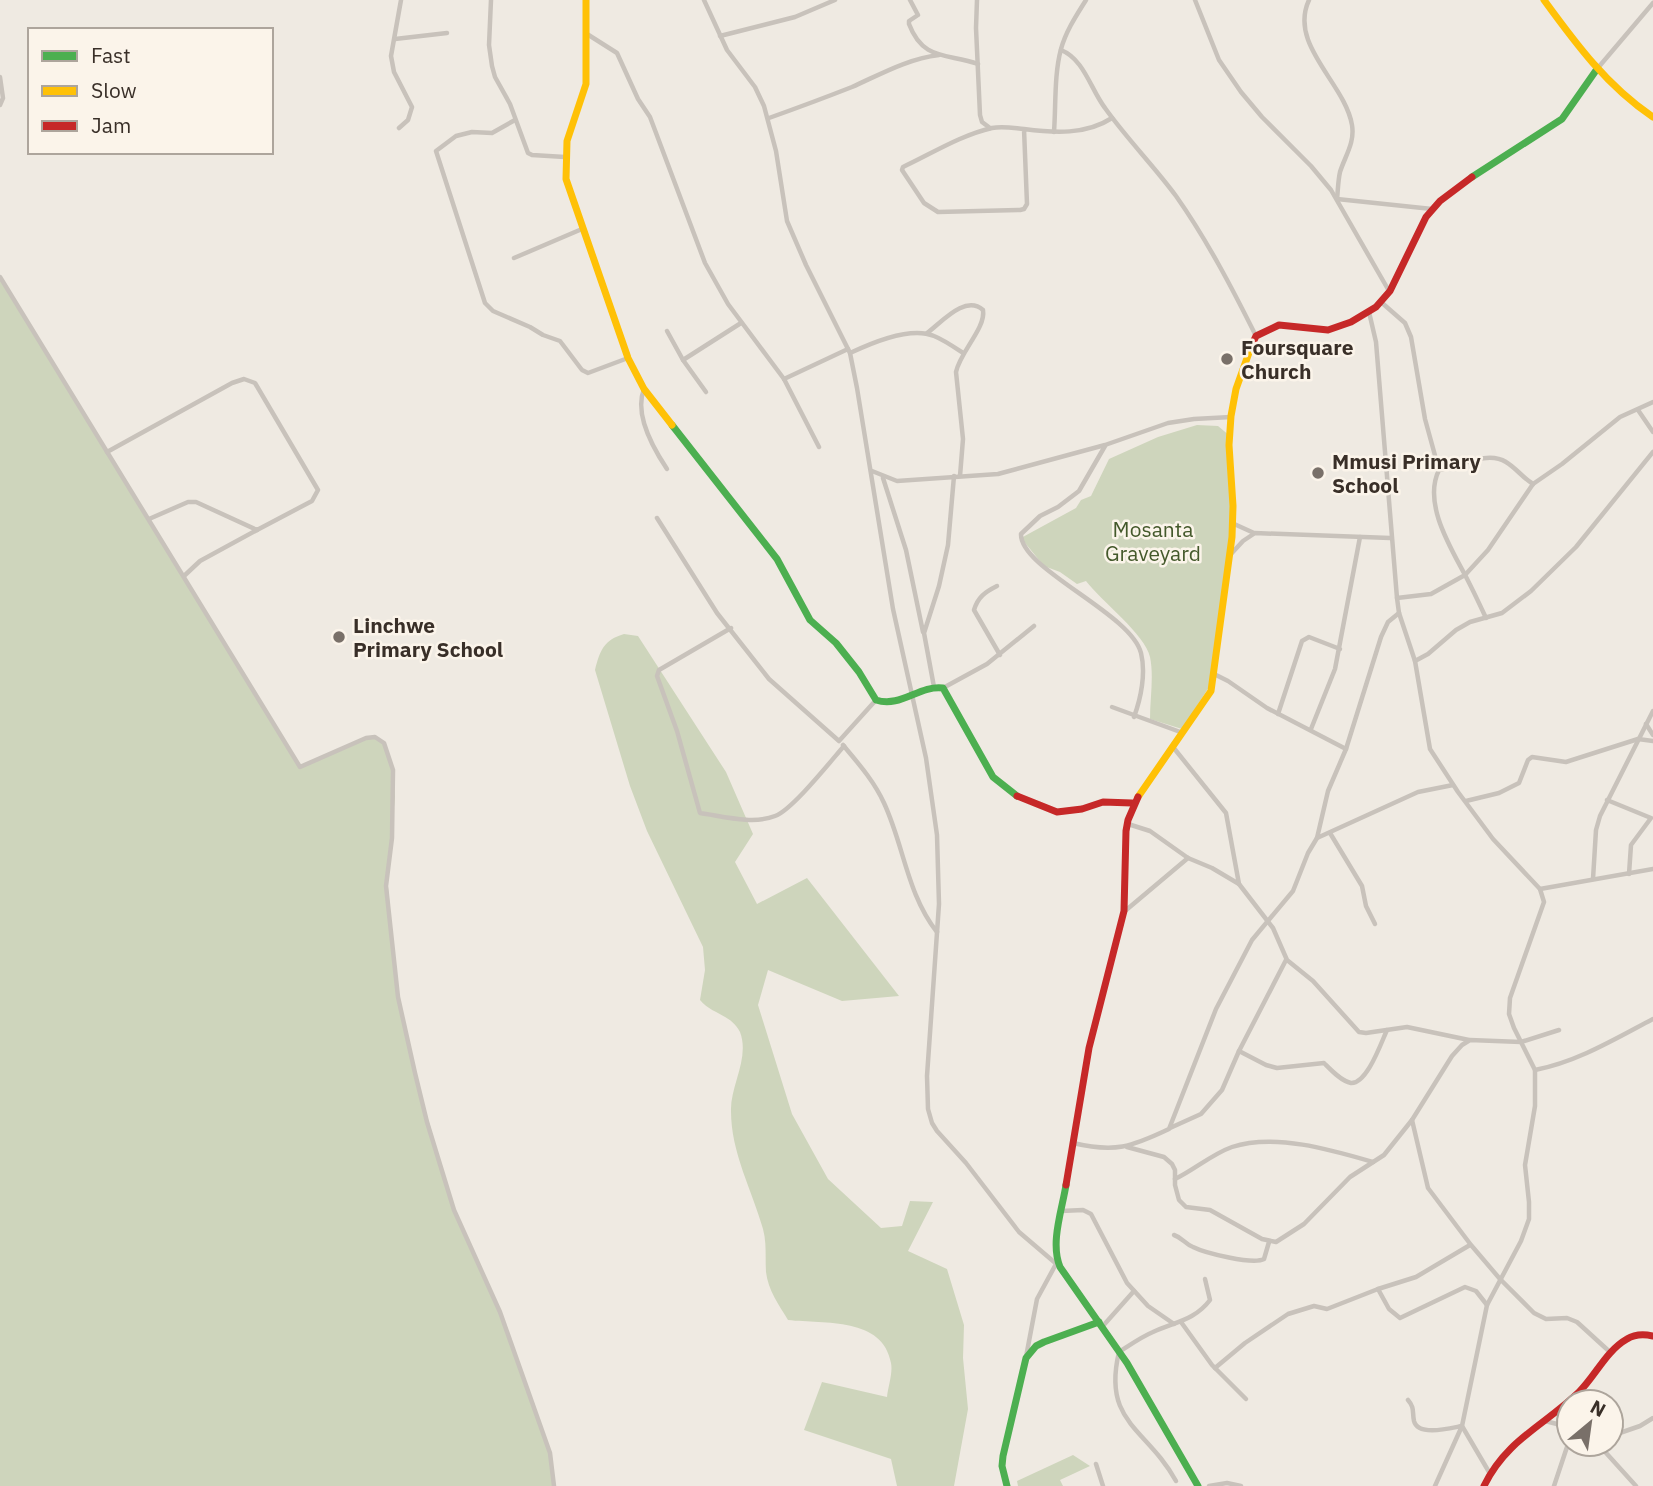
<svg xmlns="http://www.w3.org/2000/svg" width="1653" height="1486" viewBox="0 0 1653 1486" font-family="'IBM Plex Sans',sans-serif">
<rect width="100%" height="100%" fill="#efeae2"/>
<g fill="#ced5bc">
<path d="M 0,277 L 300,766 L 366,738 L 375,737 L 384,743 L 393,770 L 395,797 L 387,876 L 398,997 L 415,1073 L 454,1210 L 500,1312 L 550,1452 L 554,1486 L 0,1486 Z"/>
<path d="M 1197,425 L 1218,426 L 1230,436 L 1232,504 L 1229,540 L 1209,687 L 1182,729 L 1150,719 C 1150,699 1154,676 1150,657 C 1145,634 1102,602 1086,581 L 1077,584 L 1060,572 L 1044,566 L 1021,538 L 1076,508 L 1081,500 L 1091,496 L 1109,459 L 1158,437 Z"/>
<path d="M 624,634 L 638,636 L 726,772 L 753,834 L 735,862 L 757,904 L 807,878 L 899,996 L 842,1001 L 768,970 L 758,1005 L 792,1114 L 828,1179 L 881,1228 L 902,1226 L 910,1201 L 933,1202 L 908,1251 L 947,1269 L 964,1325 L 963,1358 L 968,1409 L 954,1486 L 897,1486 L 891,1459 L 804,1430 L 822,1382 L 887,1397 C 888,1387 893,1373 891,1363 C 883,1317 825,1324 788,1320 C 779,1305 768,1290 766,1272 C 765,1257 767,1244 763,1229 C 752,1190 731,1153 731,1111 C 730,1086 750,1058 740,1032 C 731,1014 711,1014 700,1000 L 705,970 L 703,947 L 647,831 L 630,786 L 595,670 C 600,650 604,640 624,634 Z"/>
<path d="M 1073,1455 L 1090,1466 L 1060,1480 L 1063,1486 L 1018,1486 L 1017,1481 Z"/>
</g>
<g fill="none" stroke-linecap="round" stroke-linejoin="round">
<g stroke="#c8c2bb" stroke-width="4.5">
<path d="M 491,0 L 489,45 L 492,66 L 495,77 L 510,104 L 528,153 L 532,155 L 565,157"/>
<path d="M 704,0 L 727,50 L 755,87 L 764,106 L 776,151 L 787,221 L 806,265 L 850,353 L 857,388 L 893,609 L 926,758 L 937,835 L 939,904 L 927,1076 L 928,1109 L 932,1123 L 937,1131 L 966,1163 L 1019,1232 L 1060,1267"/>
<path d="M 910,0 L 918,15 L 909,21 L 909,24 C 923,61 947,53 978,64"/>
<path d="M 977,0 L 976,28 L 980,115 L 982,122 L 990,128"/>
<path d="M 1195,0 L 1219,60 L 1241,92 L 1262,117 L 1311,166 L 1331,190 L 1389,291"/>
<path d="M 1309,0 C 1288,45 1345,83 1352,125 C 1355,143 1345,156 1340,172 C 1338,181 1338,190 1337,199 L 1432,209"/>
<path d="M 587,34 L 617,53 L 638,99 L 650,117 L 705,263 L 728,304 L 784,379 L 819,447"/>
<path d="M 720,36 L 795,17 L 835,0"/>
<path d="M 395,39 L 447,33"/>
<path d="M 1061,50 C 1084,59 1091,90 1105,108 C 1127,139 1154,166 1176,196 C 1207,240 1232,288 1256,336"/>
<path d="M 1597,69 L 1653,3"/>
<path d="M 0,77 L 3,98 L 0,105"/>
<path d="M 769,118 C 797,108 824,98 852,87 C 881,74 907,59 939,55"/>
<path d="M 515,120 L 492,133 L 472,132 L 456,136 L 436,151 L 485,303 L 493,311 L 530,327 L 543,335 L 560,341 L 582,370 L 588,373 L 628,358"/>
<path d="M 399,128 L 408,120 L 412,107 L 394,72 L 391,56 L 401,0"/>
<path d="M 1024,129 L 1027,204 L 1024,209 L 1020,210 L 938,212 L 924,203 L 902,170 L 903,167 C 931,154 961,135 992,128 C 1003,126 1013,128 1024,129 C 1054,133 1086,135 1112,118"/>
<path d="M 1054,132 C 1056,105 1054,75 1061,49 C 1066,31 1076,16 1086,0"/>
<path d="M 514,258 L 582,229"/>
<path d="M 0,277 L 300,767 L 366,738 L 375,737 L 384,743 L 393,770 L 392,838 L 386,886 L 398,997 L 415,1073 L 427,1122 L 454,1210 L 500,1312 L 550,1453 L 554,1486"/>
<path d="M 1381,302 L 1405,323 L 1411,337 L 1425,419 L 1439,470 C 1459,467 1487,450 1506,462 C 1516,468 1523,478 1533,484"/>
<path d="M 1369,312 L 1376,342 L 1397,598 L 1399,613 L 1415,661 L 1430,749 L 1458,792 L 1493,839 L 1540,889 L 1544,902 L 1510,998 L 1509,1014 L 1514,1028 L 1535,1070 L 1535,1106 L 1525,1165 L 1529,1202 L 1529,1219 L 1521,1241 L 1487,1305 L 1462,1426 L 1489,1472"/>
<path d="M 667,331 L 683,360 L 706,392"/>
<path d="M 927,333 C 941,323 965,294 983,310 C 986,328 960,352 956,372 L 963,439 L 960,476"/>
<path d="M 850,353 C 871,343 911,326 934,336 C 944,340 954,347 963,353"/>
<path d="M 683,360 L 741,323"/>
<path d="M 784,379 L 848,349"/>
<path d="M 644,389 C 634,414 653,448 667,469"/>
<path d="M 1638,410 L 1653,432"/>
<path d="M 1105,446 L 1079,491 L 1058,507 L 1040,516 L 1021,534 C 1020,569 1131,613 1141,653 C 1146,673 1141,698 1134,717"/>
<path d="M 107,452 L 232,383 L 244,379 L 255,383 L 318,490 L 312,501 L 257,530 L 196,502 L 188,502 L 149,519"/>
<path d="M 1439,470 C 1423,502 1449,545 1464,573 C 1472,588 1479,603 1486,618"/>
<path d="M 872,471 L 897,481 L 998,474 L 1105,445 L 1168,423 L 1194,419 L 1231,417"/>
<path d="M 883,478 L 906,550 L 923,632"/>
<path d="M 657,518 L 717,613 L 769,679 L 839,741 L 876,700"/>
<path d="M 1232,523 L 1254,533"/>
<path d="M 1231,554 L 1243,541 L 1255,533 L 1390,538"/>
<path d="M 184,576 L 200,561 L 257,530"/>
<path d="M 997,586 C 985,592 978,597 974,610 L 1000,655"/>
<path d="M 1397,598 L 1431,594 L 1465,575 L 1488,550 L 1533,484 L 1562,464 L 1620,417 L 1653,402"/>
<path d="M 731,628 L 659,670 L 657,676 L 677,731 L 700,813 C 722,816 753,825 775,816 C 792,810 830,762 844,746"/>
<path d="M 1415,661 L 1428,654 L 1456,630 L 1470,622 L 1502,613 L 1531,591 L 1576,547 L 1653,452"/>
<path d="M 1214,674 L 1228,681 L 1267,708 L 1346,749"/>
<path d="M 934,687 L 924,633 L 939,586 L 948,545 L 954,476"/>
<path d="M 943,688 L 987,664 L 1034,626"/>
<path d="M 1112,707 L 1183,733"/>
<path d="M 1278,714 L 1302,641 L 1309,637 L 1340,649"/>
<path d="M 1646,724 L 1653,735"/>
<path d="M 1311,729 L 1335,669 L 1360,537"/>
<path d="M 843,745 C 858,763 874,781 884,803 C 904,846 907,894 937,932"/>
<path d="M 1173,747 L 1226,813 L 1239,884"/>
<path d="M 1607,800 L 1651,818 L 1631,845 L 1629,874"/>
<path d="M 1466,801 L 1499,793 L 1519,783 L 1528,760 L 1532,757 L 1566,762 L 1638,739 L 1653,741"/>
<path d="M 1128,824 L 1150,831 L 1188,858 L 1212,868 L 1239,884 L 1273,928 L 1287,960 L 1313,981 L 1359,1032 L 1366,1033 L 1407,1027 L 1469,1040"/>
<path d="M 1330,833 L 1362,886 L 1366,906 L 1375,924"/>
<path d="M 1317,838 L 1328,791 L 1346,749 L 1381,637 L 1388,622 L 1399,613"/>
<path d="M 1593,879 L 1596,830 L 1600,816 L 1653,711"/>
<path d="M 1540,889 L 1653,869"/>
<path d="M 1125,911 L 1188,858"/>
<path d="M 1239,1051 L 1266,1065 L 1277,1068 L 1324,1063 C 1331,1070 1341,1081 1351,1083 C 1367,1084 1381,1043 1387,1030"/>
<path d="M 1535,1070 C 1577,1062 1615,1039 1653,1019"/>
<path d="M 1412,1120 L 1428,1188 L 1471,1245 L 1500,1279 L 1534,1313 L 1546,1319 L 1567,1318 L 1577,1322 L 1611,1353"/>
<path d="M 1170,1128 L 1201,1114 L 1222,1090 L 1239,1051 L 1286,960"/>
<path d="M 1073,1143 C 1115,1153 1131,1147 1169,1129 L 1216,1009 L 1252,940 L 1293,891 L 1308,853 L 1317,838 L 1418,792 L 1453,785"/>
<path d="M 1127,1147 L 1164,1157 L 1172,1164 L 1175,1170 L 1175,1185 L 1179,1200 L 1186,1207 L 1210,1210 L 1262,1239 L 1276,1242 L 1304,1224 L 1350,1177 L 1384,1155 L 1412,1120 L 1452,1056 L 1462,1045 L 1470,1040 L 1521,1042 L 1559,1030"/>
<path d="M 1175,1179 C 1194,1170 1212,1154 1232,1147 C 1275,1133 1332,1150 1373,1162"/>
<path d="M 1061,1211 L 1083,1210 L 1091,1214 L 1127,1283 L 1148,1306 L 1174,1324"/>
<path d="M 1174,1235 C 1183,1238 1185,1244 1193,1247 C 1205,1253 1253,1265 1264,1259 L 1269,1242"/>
<path d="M 1470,1245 L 1416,1277 L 1378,1289 L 1389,1309 L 1400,1318 L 1465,1287 L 1476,1291 L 1487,1305"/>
<path d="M 1181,1322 L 1212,1365 L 1246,1399"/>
<path d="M 1102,1327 L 1134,1291"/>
<path d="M 1026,1357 L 1037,1299 L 1056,1264"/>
<path d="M 1215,1368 L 1245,1343 L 1288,1314 L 1314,1306 L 1327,1309 L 1378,1289"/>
<path d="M 1408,1400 C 1415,1408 1412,1412 1414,1421 C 1418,1437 1451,1428 1462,1426 L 1435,1486"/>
<path d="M 1545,1421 L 1569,1427"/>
<path d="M 1611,1436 L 1640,1426 L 1653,1418"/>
<path d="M 1598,1444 L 1636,1486"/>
<path d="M 1096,1464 L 1103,1486"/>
<path d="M 1176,1481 C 1147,1428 1102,1423 1119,1352 C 1130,1345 1141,1337 1153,1332 C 1175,1322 1195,1320 1210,1300 L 1205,1279"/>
<path d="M 1209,1486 L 1227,1483 L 1241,1486"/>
<path d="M 1554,1486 L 1569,1441"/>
</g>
<g stroke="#4caf50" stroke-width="7">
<path d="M 1472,177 L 1562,119 L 1597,69"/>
<path d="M 672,425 L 777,559 L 810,620 L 836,643 L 859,672 L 876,700 C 901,708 919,685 943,688 L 993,777 L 1017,796"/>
<path d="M 1066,1185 C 1062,1210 1050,1243 1060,1267 L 1127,1363 L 1198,1486"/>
<path d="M 1007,1486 L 1002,1466 L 1003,1456 L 1026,1358 L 1036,1346 L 1044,1342 L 1099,1322"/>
</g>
<g stroke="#ffc107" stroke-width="7">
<path d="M 586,0 L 586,84 L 567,141 L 566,179 L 628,358 L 644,389 L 672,425"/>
<path d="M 1544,0 C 1576,44 1607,86 1653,117"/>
<path d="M 1138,797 L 1211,691 L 1232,537 L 1233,506 L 1229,445 L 1231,416 L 1236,389 L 1251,347"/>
</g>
<g stroke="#c62828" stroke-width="7">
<path d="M 1251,347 L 1256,336 L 1279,325 L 1328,330 L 1351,322 L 1376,307 L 1390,291 L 1426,217 L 1440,201 L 1472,177"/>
<path d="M 1017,796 L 1057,812 L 1082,809 L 1103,802 L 1132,803"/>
<path d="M 1066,1185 L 1089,1048 L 1124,911 L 1126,831 L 1128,820 L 1138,797"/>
<path d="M 1484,1486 C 1506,1440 1545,1425 1579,1392 C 1596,1375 1606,1351 1627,1339 C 1635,1334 1644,1334 1653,1336"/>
</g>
</g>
<g fill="#797069" stroke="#fbf4ea" stroke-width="2.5">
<circle cx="1227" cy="359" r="7"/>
<circle cx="1318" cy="473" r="7"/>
<circle cx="339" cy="637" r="7"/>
</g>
<g text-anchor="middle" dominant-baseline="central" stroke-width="5" stroke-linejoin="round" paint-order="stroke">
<g font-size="21" font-weight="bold" fill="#392f28" stroke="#fbf4ea" text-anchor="start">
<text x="1241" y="347">Foursquare<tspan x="1241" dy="24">Church</tspan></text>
<text x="1332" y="461">Mmusi Primary<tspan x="1332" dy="24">School</tspan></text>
<text x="353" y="625">Linchwe<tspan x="353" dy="24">Primary School</tspan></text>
</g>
<g font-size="21" fill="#44592b" stroke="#fbf4ea">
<text x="1153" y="529">Mosanta<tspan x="1153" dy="24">Graveyard</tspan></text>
</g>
</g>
<rect x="28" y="28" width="245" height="126" fill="#fbf4ea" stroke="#ada59c" stroke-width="2"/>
<rect x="42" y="51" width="35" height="10" fill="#4caf50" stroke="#ada59c" stroke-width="2"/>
<text x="91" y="63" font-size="21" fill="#392f28">Fast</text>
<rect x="42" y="86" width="35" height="10" fill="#ffc107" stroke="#ada59c" stroke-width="2"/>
<text x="91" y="98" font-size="21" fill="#392f28">Slow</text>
<rect x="42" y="121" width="35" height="10" fill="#c62828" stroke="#ada59c" stroke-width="2"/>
<text x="91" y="133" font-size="21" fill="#392f28">Jam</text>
<g transform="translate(1590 1423) rotate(29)"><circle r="33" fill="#fbf4ea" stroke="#ada59c" stroke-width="2"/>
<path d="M0-5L12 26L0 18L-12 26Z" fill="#797069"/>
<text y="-10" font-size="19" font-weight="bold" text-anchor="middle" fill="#392f28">N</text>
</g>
</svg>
